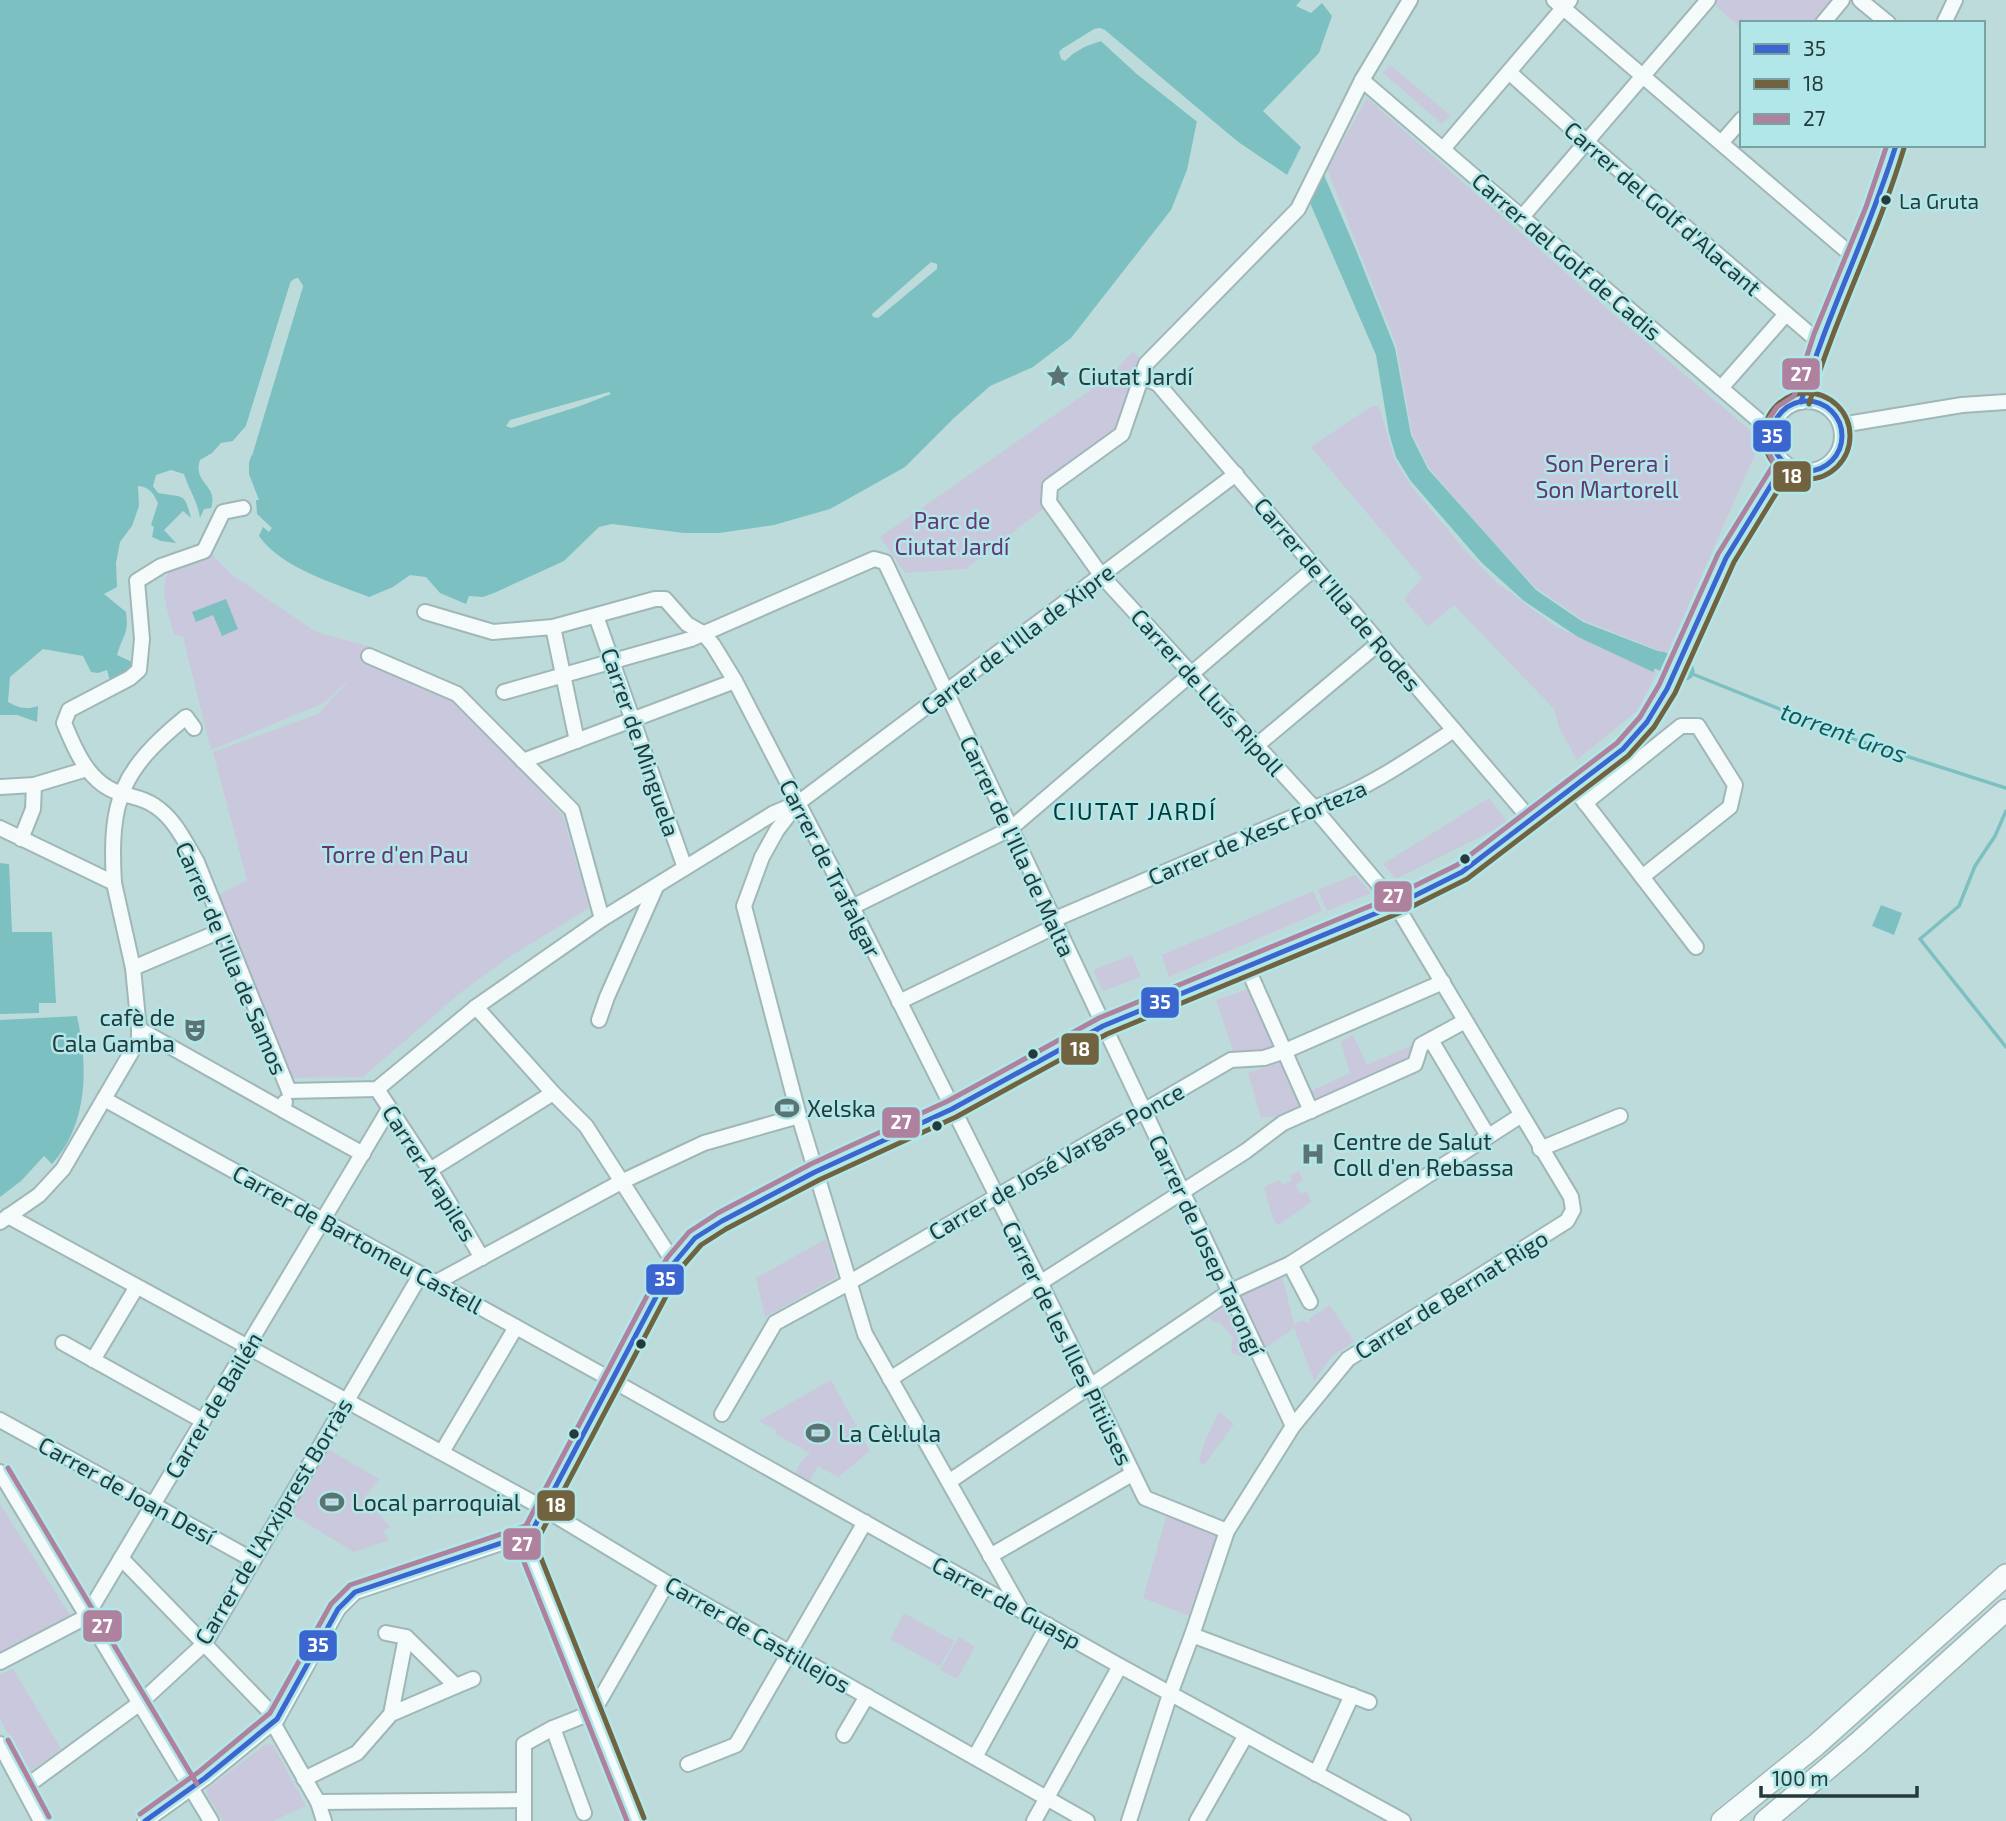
<svg xmlns="http://www.w3.org/2000/svg" width="2006" height="1821" viewBox="0 0 2006 1821" font-family="'Exo 2',sans-serif">
<rect width="100%" height="100%" fill="#bedbdb"/>
<g fill="#cac8dc">
<path d="M 1717,0 L 1834,0 L 1816,23 L 1742,23 L 1742,29 L 1714,4 Z"/>
<path d="M 1390,65 L 1450,115 L 1442,124 L 1383,73 Z"/>
<path d="M 1367,98 L 1613,314 L 1757,436 L 1759,445 L 1667,654 L 1583,620 L 1535,587 L 1482,529 L 1429,468 L 1412,433 L 1396,344 L 1327,169 Z"/>
<path d="M 1133,352 L 1140,358 L 1117,427 L 1042,483 L 1047,506 L 966,569 L 905,573 L 880,537 L 1105,380 Z"/>
<path d="M 1372,406 L 1379,406 L 1394,458 L 1411,486 L 1463,548 L 1496,582 L 1555,626 L 1601,648 L 1657,671 L 1638,710 L 1577,760 L 1559,727 L 1554,709 L 1454,605 L 1428,627 L 1404,599 L 1422,578 L 1311,447 Z"/>
<path d="M 210,552 L 231,574 L 316,632 L 372,647 L 367,661 L 455,696 L 478,725 L 563,816 L 589,908 L 506,959 L 460,993 L 363,1077 L 290,1078 L 219,895 L 247,880 L 213,752 L 318,714 L 354,675 L 324,703 L 211,750 L 183,637 L 174,634 C 169,613 153,577 178,564 C 188,559 200,556 210,552 Z"/>
<path d="M 1489,798 L 1508,823 L 1396,879 L 1383,864 Z"/>
<path d="M 1355,875 L 1371,893 L 1327,911 L 1318,890 Z"/>
<path d="M 1313,891 L 1322,911 L 1169,977 L 1162,955 Z"/>
<path d="M 1132,955 L 1141,977 L 1103,991 L 1093,970 Z"/>
<path d="M 1252,988 L 1278,1045 L 1269,1050 L 1233,1051 L 1216,1000 Z"/>
<path d="M 1353,1035 L 1367,1065 L 1411,1046 L 1415,1059 L 1282,1122 C 1276,1118 1268,1115 1261,1118 L 1248,1073 L 1287,1060 L 1307,1093 L 1350,1073 L 1341,1042 Z"/>
<path d="M 1299,1171 L 1303,1181 L 1296,1184 L 1300,1194 L 1307,1191 L 1311,1202 L 1278,1225 L 1273,1219 L 1264,1187 L 1279,1180 L 1282,1185 L 1292,1181 L 1290,1175 Z"/>
<path d="M 826,1239 L 837,1277 L 765,1317 L 756,1278 Z"/>
<path d="M 1282,1276 L 1294,1324 L 1302,1321 L 1311,1323 L 1309,1319 L 1330,1305 L 1354,1342 L 1332,1356 L 1314,1381 L 1294,1328 L 1261,1351 L 1239,1300 L 1239,1295 Z"/>
<path d="M 1226,1306 L 1227,1307 L 1248,1358 L 1231,1353 L 1233,1337 L 1219,1322 L 1213,1322 L 1210,1317 Z"/>
<path d="M 831,1380 L 870,1451 L 838,1477 L 818,1466 L 808,1484 L 794,1475 L 801,1462 L 810,1453 L 775,1434 L 777,1431 L 759,1421 Z"/>
<path d="M 1219,1412 L 1234,1424 L 1204,1465 L 1199,1462 L 1204,1443 Z"/>
<path d="M 326,1448 L 379,1479 L 365,1497 L 390,1527 L 383,1531 L 389,1540 L 354,1552 L 288,1512 Z"/>
<path d="M 0,1504 L 70,1615 L 0,1653 Z"/>
<path d="M 1167,1514 L 1217,1535 L 1218,1540 L 1192,1617 L 1143,1598 Z"/>
<path d="M 904,1613 L 954,1641 L 940,1667 L 890,1639 Z"/>
<path d="M 959,1637 L 975,1647 L 957,1679 L 940,1670 Z"/>
<path d="M 13,1669 L 61,1749 L 29,1772 L 0,1719 L 0,1674 Z"/>
<path d="M 266,1744 L 273,1745 L 306,1806 L 273,1821 L 223,1821 L 207,1794 L 207,1789 Z"/>
</g>
<g fill="#7cc0c1">
<path d="M 0,0 L 1301,0 L 1296,6 L 1311,13 L 1322,3 L 1332,16 L 1319,53 L 1263,111 L 1301,147 L 1287,175 L 1238,142 L 1100,28 L 1062,49 L 1061,59 C 1076,55 1085,43 1101,41 L 1137,74 L 1197,121 L 1187,170 L 1171,210 L 1071,338 L 1033,367 L 990,386 L 954,418 L 905,467 L 830,509 L 774,525 L 719,533 L 684,533 L 612,524 L 599,527 L 564,561 L 494,593 L 483,597 L 469,596 L 466,604 L 440,593 L 426,577 L 410,575 L 393,587 L 369,597 C 334,583 281,568 259,536 L 263,527 L 269,532 L 272,528 L 257,514 L 256,500 L 259,500 L 249,474 L 249,463 L 303,286 L 298,278 L 294,279 L 290,284 L 246,426 L 233,441 L 221,443 L 212,453 L 200,460 C 192,483 219,485 211,508 L 204,509 L 200,518 C 198,502 189,490 184,474 L 171,470 L 156,475 L 153,486 L 158,493 C 185,498 184,492 191,518 L 183,511 L 164,530 L 176,543 L 161,541 L 152,537 L 154,527 L 151,525 L 158,503 C 153,493 150,487 138,486 L 139,506 L 132,526 L 120,542 L 116,563 L 117,587 L 104,594 L 126,612 C 129,635 123,634 117,655 L 132,662 L 131,674 L 111,684 L 107,670 L 98,673 L 91,672 L 83,656 L 43,649 L 10,677 L 8,702 C 18,708 27,710 38,706 L 37,722 L 17,715 L 0,715 Z"/>
<path d="M 1324,175 L 1356,250 L 1395,348 L 1411,435 L 1428,469 L 1536,590 L 1583,622 L 1663,653 L 1653,672 L 1578,637 L 1524,601 L 1481,562 L 1410,480 L 1396,457 L 1389,433 L 1376,355 L 1310,203 Z"/>
<path d="M 226,599 L 238,629 L 222,636 L 213,615 L 196,622 L 192,612 Z"/>
<path d="M 0,863 L 9,864 L 12,932 L 52,932 L 56,1003 L 39,1003 L 39,1013 L 0,1014 Z"/>
<path d="M 1881,905 L 1902,913 L 1894,935 L 1872,926 Z"/>
<path d="M 77,1016 C 88,1066 89,1123 52,1164 L 44,1156 L 21,1181 L 0,1197 L 0,1020 Z"/>
</g>
<g fill="#bedbdb">
<path d="M 1100,28 L 1105,30 L 1238,142 L 1287,175 L 1284,178 L 1236,145 L 1103,33 L 1095,32 L 1064,51 L 1062,55 L 1064,57 L 1076,46 L 1093,39 L 1102,38 L 1140,72 L 1199,119 L 1200,124 L 1137,74 L 1101,41 L 1078,49 L 1065,61 L 1061,59 L 1059,52 L 1062,49 L 1094,29 Z"/>
<path d="M 931,262 L 937,264 L 937,269 L 878,318 L 873,317 L 872,314 Z"/>
<path d="M 298,278 L 303,286 L 252,456 L 249,453 L 299,286 L 297,282 L 293,285 L 249,427 L 236,444 L 233,441 L 246,426 L 290,284 L 291,281 Z"/>
<path d="M 609,392 L 611,394 L 580,406 L 511,428 L 506,426 L 510,420 Z"/>
</g>
<g fill="none" stroke-linecap="round" stroke-linejoin="round">
<g stroke="#7cc0c1" stroke-width="3.5">
<path d="M 1685,671 L 1859,741 L 2006,788"/>
<path d="M 2006,811 L 1995,836 L 1975,866 L 1959,906 L 1920,939 L 2006,1047"/>
</g>
<path stroke="#7cc0c1" stroke-width="19" d="M 1661,661 L 1685,671"/>
<g stroke="#a0b7b8" stroke-width="18">
<g id="minor">
<path d="M 1554,0 L 1855,258"/>
<path d="M 1860,0 L 1888,23"/>
<path d="M 1823,23 L 1842,0"/>
<path d="M 1944,23 L 1955,0"/>
<path d="M 1509,72 L 1588,143 L 1819,342"/>
<path d="M 1362,80 L 1771,431"/>
<path d="M 1721,143 L 1742,119"/>
<path d="M 1443,149 L 1570,0"/>
<path d="M 1522,217 L 1708,0"/>
<path d="M 1141,376 L 1158,384 L 1530,819"/>
<path d="M 1721,388 L 1786,314"/>
<circle cx="1807" cy="436" r="35"/>
<path d="M 1801,402 C 1824,313 1872,234 1896,145"/>
<path d="M 1841,425 L 1962,405 L 2006,402"/>
<path d="M 243,508 L 223,512 L 204,551 L 161,566 L 137,581 L 142,639 L 139,670 L 130,678 L 69,710 L 64,723 C 75,750 89,784 120,793 C 132,797 144,798 155,806 C 175,819 185,842 197,862 L 289,1091"/>
<path d="M 425,612 L 493,632 L 553,627 L 655,599 L 665,599 L 687,624 L 703,633 L 713,645 L 735,681 L 852,907 L 1040,1282 L 1145,1498 L 1227,1531"/>
<path d="M 596,616 L 685,868"/>
<path d="M 553,627 L 577,741"/>
<path d="M 504,692 L 691,639 L 874,559 L 885,562 L 1293,1426"/>
<path d="M 1256,746 L 1379,643"/>
<path d="M 523,761 L 735,681"/>
<path d="M 0,787 L 34,785 L 87,769"/>
<path d="M 1580,796 L 1696,947"/>
<path d="M 798,803 L 777,830 L 762,857 L 744,906 L 799,1116 L 865,1334 L 1020,1608"/>
<path d="M 1585,803 L 1681,726 L 1698,726 L 1735,785 L 1730,807 L 1642,877"/>
<path d="M 0,828 L 114,883 L 133,968 L 139,1029 L 139,1039 L 63,1169 L 39,1195 L 0,1222"/>
<path d="M 21,839 L 33,809 L 34,785"/>
<path d="M 114,883 C 109,800 121,770 186,717 L 194,728"/>
<path d="M 852,907 L 1010,829 L 1315,568"/>
<path d="M 602,919 L 774,813 L 798,803 L 1236,474"/>
<path d="M 1053,920 L 1314,808 C 1367,789 1407,761 1454,730"/>
<path d="M 1247,967 L 1311,1111"/>
<path d="M 133,968 L 223,930"/>
<path d="M 899,1002 L 1056,926"/>
<path d="M 476,1007 L 553,1093 L 586,1126 L 674,1263"/>
<path d="M 599,1020 L 607,997 L 656,887"/>
<path d="M 139,1029 L 283,1110"/>
<path d="M 1431,1040 L 1488,1136"/>
<path d="M 377,1089 L 430,1170 L 482,1258"/>
<path d="M 289,1091 L 377,1089 L 476,1007 L 602,919 L 572,810 L 457,694 L 369,656"/>
<path d="M 104,1099 L 601,1374 L 1120,1666 L 1403,1821"/>
<path d="M 285,1102 L 283,1110 L 363,1154"/>
<path d="M 1540,1149 L 1620,1116"/>
<path d="M 430,1170 L 553,1093"/>
<path d="M 8,1216 L 543,1508 L 667,1583 L 1087,1821"/>
<path d="M 1290,1264 L 1310,1302"/>
<path d="M 435,1283 L 621,1182 L 704,1143 L 799,1116"/>
<path d="M 63,1343 L 203,1421"/>
<path d="M 93,1360 L 136,1288"/>
<path d="M 890,1379 L 1246,1151 L 1283,1123 L 1415,1064 L 1421,1045 L 1465,1021"/>
<path d="M 722,1414 L 775,1323 L 850,1282 L 1231,1060 L 1264,1058 L 1285,1051 L 1443,982"/>
<path d="M 0,1420 L 253,1560"/>
<path d="M 442,1452 L 516,1327"/>
<path d="M 0,1472 L 211,1821"/>
<path d="M 950,1481 L 1229,1292 L 1290,1264 L 1520,1116"/>
<path d="M 990,1556 L 1132,1474"/>
<path d="M 121,1558 L 277,1719"/>
<path d="M 386,1633 L 406,1637"/>
<path d="M 1192,1635 L 1227,1531 L 1293,1426 L 1348,1359 L 1567,1221 L 1573,1210 L 1571,1197 L 1396,905 L 1314,808 L 1101,575 L 1049,502 L 1050,486 L 1122,434 L 1146,364 L 1298,209 L 1362,80 L 1410,0"/>
<path d="M 0,1662 L 86,1617 L 389,1109"/>
<path d="M 456,1686 L 473,1679"/>
<path d="M 273,1723 L 318,1802 L 324,1821"/>
<path d="M 553,1728 L 584,1813"/>
<path d="M 844,1735 L 867,1696"/>
<path d="M 0,1744 L 41,1821"/>
<path d="M 975,1757 L 1048,1625"/>
<path d="M 688,1764 L 736,1745 L 865,1522"/>
<path d="M 1316,1774 L 1352,1695"/>
<path d="M 304,1779 L 357,1753 L 391,1714 L 456,1686 L 406,1637 L 391,1714"/>
<path d="M 24,1788 L 140,1703 L 205,1643 L 421,1274"/>
<path d="M 318,1802 L 523,1800"/>
<path d="M 145,1821 L 205,1778 L 277,1719 L 338,1609 L 355,1592 L 531,1533"/>
<path d="M 524,1821 L 524,1744 L 553,1728 L 593,1712 L 667,1583"/>
<path d="M 636,1821 L 530,1554 L 531,1533 L 674,1263 L 695,1238 L 722,1221 L 815,1172 L 952,1109 L 1103,1026 L 1396,905 L 1462,872 L 1623,749 L 1647,722 L 1667,689 L 1726,558 L 1784,464"/>
<path d="M 1034,1821 L 1120,1666"/>
<path d="M 1129,1821 L 1170,1694 L 1192,1635 L 1369,1702"/>
<path d="M 1197,1821 L 1246,1735"/>
</g>
</g>
<g stroke="#a0b7b8" stroke-width="24">
<g id="highway">
<path d="M 1722,1821 L 1816,1745 L 2006,1575"/>
<path d="M 1765,1821 L 1858,1743 L 2006,1610"/>
</g>
</g>
<use href="#minor" stroke="#f5fafa" stroke-width="14"/>
<use href="#highway" stroke="#f5fafa" stroke-width="21"/>
<g stroke="#b1e7e8" stroke-width="10">
<g id="bus-1">
<circle cx="1807" cy="436" r="35"/>
<path d="M 1801,402 C 1827,314 1869,233 1896,145"/>
<path d="M 531,1533 L 674,1263 L 695,1238 L 722,1221 L 815,1172 L 952,1109 L 1103,1026 L 1396,905 L 1462,872 L 1623,749 L 1647,722 L 1667,689 L 1726,558 L 1784,464"/>
<path d="M 145,1821 L 205,1778 L 277,1719 L 338,1609 L 355,1592 L 531,1533"/>
</g>
</g>
<g stroke="#b1e7e8" stroke-width="10">
<g id="bus-2">
<circle cx="1807" cy="436" r="43"/>
<path d="M 1809,404 C 1835,317 1878,235 1904,148"/>
<path d="M 644,1818 L 539,1553 L 540,1535 L 681,1268 L 701,1245 L 726,1229 L 819,1180 L 956,1117 L 1107,1034 L 1399,913 L 1467,879 L 1628,756 L 1654,727 L 1675,693 L 1734,562 L 1791,469"/>
</g>
</g>
<g stroke="#b1e7e8" stroke-width="10">
<g id="bus-3">
<path d="M 8,1468 L 197,1784"/>
<path d="M 8,1740 L 49,1817"/>
<path d="M 140,1814 L 200,1771 L 270,1713 L 331,1604 L 350,1585 L 528,1525"/>
<path d="M 627,1821 L 522,1557 L 522,1533 L 667,1258 L 689,1232 L 718,1213 L 811,1164 L 948,1101 L 1099,1018 L 1392,897 L 1457,865 L 1617,743 L 1640,717 L 1659,685 L 1718,554 L 1774,464 L 1766,446 L 1765,425 L 1777,407 L 1794,396 L 1814,334 L 1866,207 L 1887,145"/>
</g>
</g>
<use href="#bus-1" stroke="#3b65cf" stroke-width="5"/>
<use href="#bus-2" stroke="#716240" stroke-width="5"/>
<use href="#bus-3" stroke="#ae829e" stroke-width="5"/>
</g>
<defs>
<g id="sight-bare" transform="scale(1.89)"><path d="M0-6L1.8-2.2L6-1.7L2.9 1.2L3.7 5.4L0 3.3L-3.7 5.4L-2.9 1.2L-6-1.7L-1.8-2.2Z" fill="#5b7373" stroke="#b1e7e8" stroke-width="2.5" paint-order="stroke"/></g>
<g id="theatre-bare" transform="scale(1.89)"><path d="M-5-5.5Q0-4 5-5.5V0Q5 5 0 6Q-5 5-5 0ZM-3.3-2.5H-1v1.5H-3.3ZM1-2.5H3.3v1.5H1ZM-2.8 1Q0 5.5 2.8 1Z" fill="#5b7373" stroke="#b1e7e8" stroke-width="2.5" paint-order="stroke"/></g>
<g id="stadium-bare" transform="scale(1.89)"><path d="M0-5a6.5 5 0 1 0 0 10a6.5 5 0 1 0 0-10ZM-3.5-1.8h7v3.6h-7Z" fill="#5b7373" stroke="#b1e7e8" stroke-width="2.5" paint-order="stroke"/></g>
<g id="hospital-bare" transform="scale(1.89)"><path d="M-5-5h3v3.5h4V-5h3V5h-3V1.5h-4V5h-3Z" fill="#5b7373" stroke="#b1e7e8" stroke-width="2.5" paint-order="stroke"/></g>
</defs>
<g fill-rule="evenodd">
<use href="#sight-bare" x="1058" y="376"/>
<use href="#theatre-bare" x="195" y="1030"/>
<use href="#stadium-bare" x="787" y="1108"/>
<use href="#hospital-bare" x="1313" y="1154"/>
<use href="#stadium-bare" x="818" y="1433"/>
<use href="#stadium-bare" x="332" y="1502"/>
</g>
<g fill="#253b3b" stroke="#b1e7e8" stroke-width="2.5">
<circle cx="1886" cy="200" r="6"/>
<circle cx="1465" cy="859" r="6"/>
<circle cx="1033" cy="1054" r="6"/>
<circle cx="937" cy="1126" r="6"/>
<circle cx="641" cy="1344" r="6"/>
<circle cx="574" cy="1434" r="6"/>
</g>
<g text-anchor="middle" dominant-baseline="central" stroke-width="5" stroke-linejoin="round" paint-order="stroke">
<g font-size="21" fill="#253b3b" stroke="#b1e7e8" text-anchor="start">
<text x="1899" y="200">La Gruta</text>
</g>
<g font-size="23" fill="#253b3b" stroke="#b1e7e8">
<text transform="translate(1663 208) rotate(41)">Carrer del Golf d'Alacant</text>
<text transform="translate(1567 256) rotate(41)">Carrer del Golf de Cadis</text>
<text transform="translate(1338 594) rotate(50)">Carrer de l'Illa de Rodes</text>
<text transform="translate(1017 639) rotate(-37)">Carrer de l'Illa de Xipre</text>
<text transform="translate(1208 692) rotate(48)">Carrer de Lluís Ripoll</text>
<text transform="translate(641 742) rotate(71)">Carrer de Minguela</text>
<text transform="translate(1257 832) rotate(-23)">Carrer de Xesc Forteza</text>
<text transform="translate(1018 846) rotate(65)">Carrer de l'Illa de Malta</text>
<text transform="translate(831 868) rotate(63)">Carrer de Trafalgar</text>
<text transform="translate(232 958) rotate(67)">Carrer de l'Illa de Samos</text>
<text transform="translate(1056 1161) rotate(-30)">Carrer de José Vargas Ponce</text>
<text transform="translate(430 1173) rotate(58)">Carrer Arapiles</text>
<text transform="translate(358 1239) rotate(29)">Carrer de Bartomeu Castell</text>
<text transform="translate(1207 1245) rotate(65)">Carrer de Josep Tarongí</text>
<text transform="translate(1451 1294) rotate(-32)">Carrer de Bernat Rigo</text>
<text transform="translate(1068 1343) rotate(64)">Carrer de les Illes Pitiüses</text>
<text transform="translate(213 1405) rotate(-59)">Carrer de Bailén</text>
<text transform="translate(127 1490) rotate(29)">Carrer de Joan Desí</text>
<text transform="translate(273 1521) rotate(-59)">Carrer de l'Arxiprest Borràs</text>
<text transform="translate(1007 1602) rotate(29)">Carrer de Guasp</text>
<text transform="translate(758 1634) rotate(30)">Carrer de Castillejos</text>
</g>
<g font-size="23" fill="#253b3b" stroke="#b1e7e8" text-anchor="start">
<text x="1078" y="376">Ciutat Jardí</text>
<text x="175" y="1017" text-anchor="end">cafè de<tspan x="175" dy="26">Cala Gamba</tspan></text>
<text x="807" y="1108">Xelska</text>
<text x="1333" y="1141">Centre de Salut<tspan x="1333" dy="26">Coll d'en Rebassa</tspan></text>
<text x="838" y="1433">La Cèl·lula</text>
<text x="352" y="1502">Local parroquial</text>
</g>
<g font-size="23" fill="#653674" stroke="#b1e7e8">
<text x="1607" y="463">Son Perera i<tspan x="1607" dy="26">Son Martorell</tspan></text>
<text x="952" y="520">Parc de<tspan x="952" dy="26">Ciutat Jardí</tspan></text>
<text x="395" y="854">Torre d'en Pau</text>
</g>
<g font-size="24" font-style="italic" fill="#0f595b" stroke="#b1e7e8">
<text transform="translate(1844 732) rotate(20)">torrent Gros</text>
</g>
<g font-size="24" letter-spacing="2" fill="#003a3b" stroke="#b1e7e8">
<text x="1135" y="810">CIUTAT JARDÍ</text>
</g>
</g>
<g stroke="#b1e7e8" stroke-width="2.5">
<rect x="1781" y="357" width="40" height="34" rx="7" fill="#ae829e"/>
<rect x="1752" y="419" width="40" height="34" rx="7" fill="#3b65cf"/>
<rect x="1772" y="460" width="40" height="33" rx="7" fill="#716240"/>
<rect x="1373" y="880" width="40" height="33" rx="7" fill="#ae829e"/>
<rect x="1140" y="986" width="40" height="33" rx="7" fill="#3b65cf"/>
<rect x="1060" y="1032" width="40" height="34" rx="7" fill="#716240"/>
<rect x="881" y="1106" width="40" height="33" rx="7" fill="#ae829e"/>
<rect x="645" y="1263" width="40" height="33" rx="7" fill="#3b65cf"/>
<rect x="536" y="1489" width="40" height="33" rx="7" fill="#716240"/>
<rect x="502" y="1527" width="40" height="34" rx="7" fill="#ae829e"/>
<rect x="82" y="1609" width="41" height="34" rx="7" fill="#ae829e"/>
<rect x="298" y="1629" width="40" height="33" rx="7" fill="#3b65cf"/>
</g>
<g font-size="19" text-anchor="middle" font-weight="bold" fill="#fff">
<text x="1801" y="381">27</text>
<text x="1772" y="443">35</text>
<text x="1792" y="483">18</text>
<text x="1393" y="903">27</text>
<text x="1160" y="1009">35</text>
<text x="1080" y="1056">18</text>
<text x="901" y="1129">27</text>
<text x="665" y="1286">35</text>
<text x="556" y="1512">18</text>
<text x="522" y="1551">27</text>
<text x="102" y="1633">27</text>
<text x="318" y="1652">35</text>
</g>
<rect x="1740" y="21" width="245" height="126" fill="#b1e7e8" stroke="#79a2a3" stroke-width="2"/>
<rect x="1754" y="44" width="35" height="10" fill="#3b65cf" stroke="#79a2a3" stroke-width="2"/>
<text x="1803" y="56" font-size="21" fill="#253b3b">35</text>
<rect x="1754" y="79" width="35" height="10" fill="#716240" stroke="#79a2a3" stroke-width="2"/>
<text x="1803" y="91" font-size="21" fill="#253b3b">18</text>
<rect x="1754" y="114" width="35" height="10" fill="#ae829e" stroke="#79a2a3" stroke-width="2"/>
<text x="1803" y="126" font-size="21" fill="#253b3b">27</text>
<path d="M1761 1786v10h156v-10" fill="none" stroke="#253b3b" stroke-width="3.5"/>
<text x="1772" y="1786" font-size="21" fill="#253b3b" stroke="#b1e7e8" stroke-width="5" paint-order="stroke">100 m</text>
</svg>
